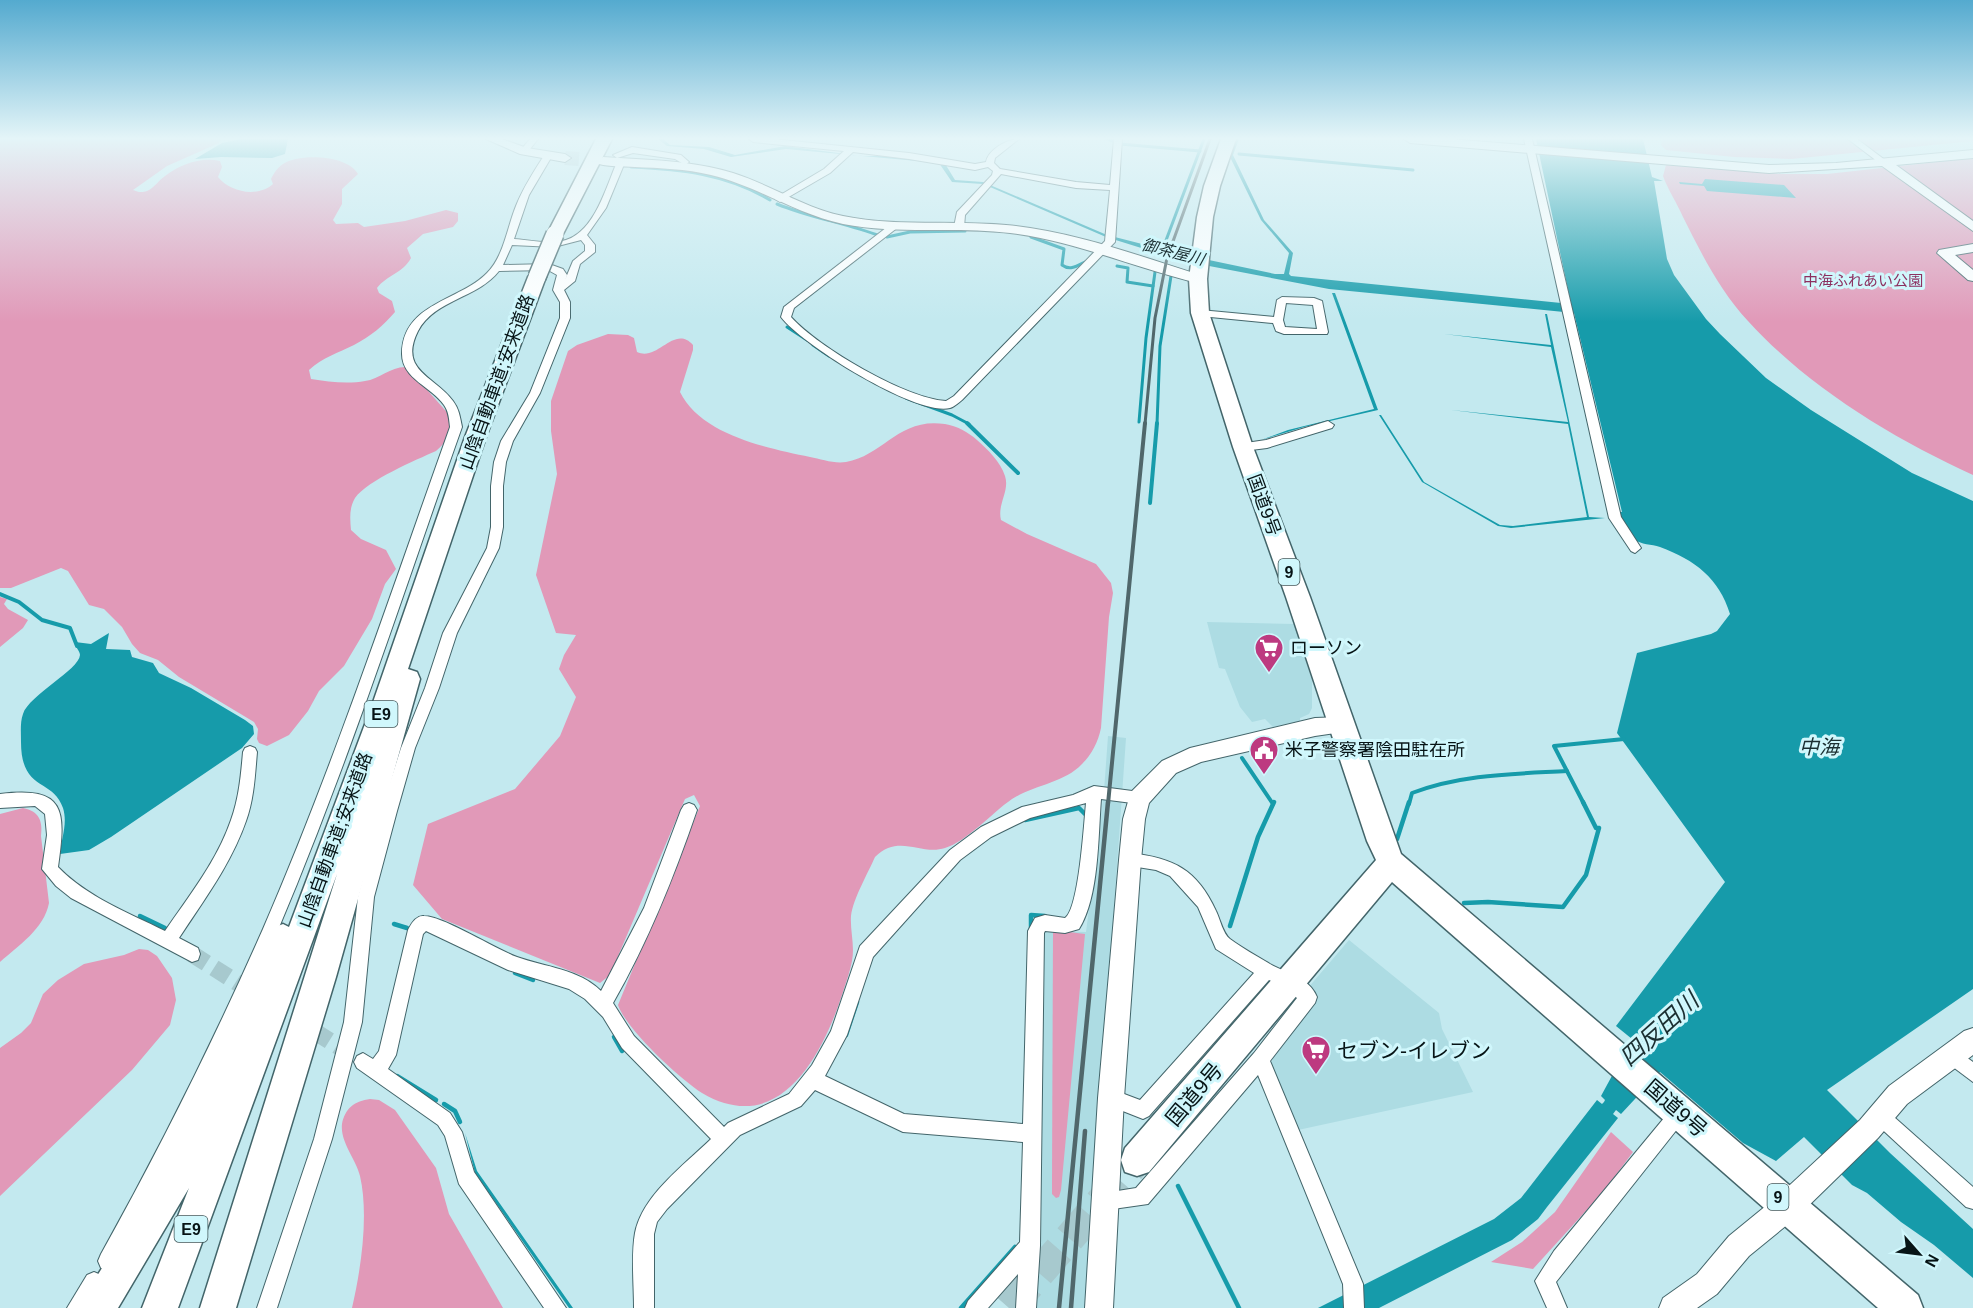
<svg xmlns="http://www.w3.org/2000/svg" width="1973" height="1308" viewBox="0 0 1973 1308" font-family="Helvetica,'Noto Sans JP',sans-serif">
<rect width="100%" height="100%" fill="#c3e9ef"/>
<g fill="#addce3">
<path d="M 1207,622 L 1294,624 L 1312,680 L 1312,708 L 1309,714 L 1300,718 L 1300,721 L 1273,727 L 1265,719 L 1252,722 L 1240,707 L 1225,669 L 1219,668 Z"/>
<path d="M 1108,736 L 1126,738 L 1086,1308 L 1034,1308 L 1044,931 L 1086,932 L 1104,791 Z"/>
<path d="M 1349,940 L 1439,1013 L 1442,1029 L 1473,1092 L 1298,1130 L 1270,1066 L 1276,1051 L 1318,997 L 1308,988 Z"/>
</g>
<g fill="#e199b8">
<path d="M 0,139 L 221,139 L 219,143 L 167,166 L 133,190 C 138,192 141,193 147,191 C 154,188 159,180 165,176 C 181,164 201,157 220,161 L 222,167 L 218,177 C 230,192 257,198 273,184 L 271,179 C 274,173 277,168 283,164 C 299,153 348,155 358,174 L 342,189 L 342,204 L 333,220 L 336,224 L 358,223 L 364,227 L 405,221 L 446,210 L 458,213 L 458,221 L 453,227 L 423,234 L 407,248 L 411,258 C 403,273 387,275 377,288 L 379,293 L 392,301 L 395,312 C 383,326 371,336 354,345 C 338,353 323,357 309,370 L 311,379 C 328,382 349,384 365,381 C 380,379 391,366 407,367 L 452,418 C 452,431 447,442 436,451 C 416,460 368,480 355,498 C 349,508 350,519 351,530 L 361,539 L 386,550 L 396,569 L 385,584 L 372,619 L 344,666 L 319,691 L 308,711 L 289,735 L 267,746 L 259,743 L 257,739 L 258,729 L 254,722 L 179,677 L 158,660 L 140,653 L 132,644 L 122,627 L 104,609 L 89,605 L 68,571 L 61,568 L 11,588 L 0,588 Z"/>
<path d="M 1662,139 L 1973,139 L 1973,141 L 1791,159 L 1734,157 L 1666,150 L 1661,145 Z"/>
<path d="M 1973,158 L 1973,475 C 1892,438 1808,387 1748,321 C 1720,291 1701,253 1683,217 C 1677,203 1668,190 1663,176 L 1666,165 L 1780,174 L 1827,174 Z"/>
<path d="M 608,334 L 628,335 L 634,338 L 637,352 C 658,362 674,324 693,345 L 693,350 L 680,392 C 701,435 767,448 810,457 C 821,459 834,464 846,462 C 884,455 899,417 945,424 C 957,426 968,432 977,440 C 988,450 1000,461 1005,476 C 1010,491 997,504 1001,520 L 1027,534 L 1096,564 L 1111,583 L 1113,593 L 1109,617 L 1101,728 C 1098,742 1092,754 1082,764 C 1064,783 1034,785 1012,799 C 993,812 966,842 945,848 C 921,856 899,833 875,857 C 868,873 853,899 851,916 C 850,931 855,946 852,961 C 850,972 846,982 843,992 C 823,1054 780,1139 702,1093 C 680,1079 626,1029 618,1005 L 700,806 L 694,795 L 685,799 L 610,975 L 600,983 L 442,919 L 413,885 L 428,824 L 515,789 L 560,736 L 576,697 L 559,669 L 564,655 L 576,635 L 556,633 L 536,575 L 557,474 L 551,431 L 551,401 L 568,351 L 577,345 Z"/>
<path d="M 0,597 L 7,599 L 4,604 L 8,609 L 28,620 L 23,628 L 0,647 Z"/>
<path d="M 23,808 C 39,811 43,821 41,836 L 49,903 C 44,929 19,945 0,962 L 0,814 Z"/>
<path d="M 1053,930 L 1085,934 L 1061,1190 L 1059,1197 L 1056,1198 L 1052,1194 L 1052,1185 Z"/>
<path d="M 139,949 L 148,950 L 157,956 L 172,978 L 176,1000 L 170,1025 L 132,1070 L 0,1196 L 0,1048 L 21,1033 L 31,1023 L 43,994 L 58,980 L 84,964 L 124,955 Z"/>
<path d="M 370,1099 L 379,1100 L 395,1110 L 436,1168 L 449,1214 L 503,1308 L 352,1308 C 361,1269 369,1215 360,1176 C 356,1159 340,1142 342,1124 C 345,1108 355,1101 370,1099 Z"/>
<path d="M 1611,1132 L 1633,1152 L 1604,1191 L 1533,1269 L 1491,1262 L 1522,1242 L 1555,1212 Z"/>
</g>
<g fill="#169baa">
<path d="M 241,139 L 288,139 L 285,154 L 272,158 L 221,157 L 195,159 L 222,143 Z"/>
<path d="M 658,139 L 663,139 L 670,145 L 709,147 L 735,155 L 785,146 L 861,156 L 901,156 L 944,162 L 955,180 L 983,182 L 1107,235 L 1185,255 L 1275,274 L 1284,274 L 1289,253 L 1261,220 L 1230,157 L 1237,139 L 1239,139 L 1233,155 L 1264,220 L 1293,253 L 1289,274 L 1291,276 L 1571,304 L 1536,139 L 1643,139 L 1652,177 L 1663,181 L 1654,181 L 1667,259 L 1674,275 L 1706,319 L 1720,334 L 1766,378 L 1811,410 L 1912,473 L 1973,501 L 1973,989 L 1827,1090 L 1890,1153 L 1973,1229 L 1973,1278 L 1934,1245 L 1901,1222 L 1867,1193 L 1852,1185 L 1804,1137 L 1776,1161 L 1743,1143 L 1660,1072 L 1621,1114 L 1616,1110 L 1613,1114 L 1618,1118 L 1547,1207 L 1538,1219 L 1512,1240 L 1379,1308 L 1318,1308 L 1494,1219 L 1521,1198 L 1597,1100 L 1602,1104 L 1604,1102 L 1605,1100 L 1601,1096 L 1632,1039 L 1616,1026 L 1725,882 L 1617,733 L 1637,653 L 1711,634 L 1717,631 L 1730,614 C 1719,578 1695,560 1660,547 C 1651,544 1642,545 1633,539 L 1620,520 L 1617,512 L 1622,512 L 1574,313 L 1329,289 L 1183,261 L 1106,237 L 983,184 L 952,182 L 939,163 L 786,149 L 731,157 L 704,149 L 667,146 Z"/>
<path d="M 1705,179 L 1784,185 L 1796,198 L 1707,191 L 1704,186 L 1680,184 L 1679,182 L 1702,184 Z"/>
<path d="M 1332,293 L 1335,293 L 1378,410 L 1304,427 L 1261,440 L 1288,430 L 1374,409 Z"/>
<path d="M 1545,314 L 1547,314 L 1589,517 L 1605,518 L 1511,528 L 1498,526 L 1422,482 L 1379,415 L 1381,415 L 1424,482 L 1500,525 L 1513,526 L 1587,517 L 1568,424 L 1451,410 L 1568,422 L 1551,347 L 1444,334 L 1551,345 Z"/>
<path d="M 109,633 L 106,649 L 130,650 L 132,657 L 153,663 L 159,673 L 191,688 L 245,720 L 253,726 L 254,734 L 242,748 L 111,837 L 89,850 L 60,854 C 61,839 68,824 63,808 C 53,778 21,792 21,742 C 21,733 20,722 23,714 C 29,695 79,670 80,655 C 80,651 75,647 75,642 L 91,644 Z"/>
<path d="M 465,1133 L 477,1171 L 573,1308 L 569,1308 L 475,1173 Z"/>
</g>
<g fill="none" stroke-linecap="round" stroke-linejoin="round">
<g stroke="#169baa" stroke-width="3">
<path d="M 1107,139 L 1116,142"/>
<path d="M 1120,144 L 1200,151"/>
<path d="M 1239,154 L 1413,170"/>
<path d="M 631,167 C 680,169 727,174 770,200"/>
<path d="M 777,204 C 811,218 846,223 880,236"/>
<path d="M 887,237 L 910,232 L 965,231"/>
<path d="M 1031,237 L 1064,249 L 1062,265 C 1070,271 1077,266 1085,262"/>
<path d="M 1162,251 L 1204,139"/>
<path d="M 1117,266 L 1128,268 L 1127,282 L 1153,286"/>
<path d="M 787,327 L 807,340"/>
<path d="M 813,345 L 829,356"/>
<path d="M 906,398 L 952,415 L 969,424"/>
<path d="M 1139,422 L 1146,338 L 1155,272"/>
<path d="M 1157,424 L 1160,346 L 1171,276"/>
</g>
<g stroke="#169baa" stroke-width="4">
<path d="M 967,423 L 1018,473"/>
<path d="M 1150,503 L 1157,423"/>
<path d="M 0,594 L 19,602 L 42,620 L 70,628 L 77,646"/>
<path d="M 1242,758 L 1273,804"/>
<path d="M 1409,804 L 1412,793 C 1462,774 1514,774 1567,771"/>
<path d="M 1584,804 L 1554,746 L 1624,739"/>
</g>
<g stroke="#169baa" stroke-width="4.5">
<path d="M 1025,820 L 1079,808 L 1087,816"/>
<path d="M 1397,839 L 1409,802"/>
<path d="M 1464,903 L 1488,902 L 1563,907 L 1586,875 L 1599,828 L 1596,828 L 1583,802"/>
<path d="M 140,916 L 165,928"/>
<path d="M 394,924 L 407,928"/>
<path d="M 1230,926 L 1258,837 L 1274,802"/>
<path d="M 1031,929 L 1031,915 L 1045,916"/>
<path d="M 515,973 L 533,980"/>
<path d="M 846,1035 L 857,1002"/>
<path d="M 614,1037 L 622,1051"/>
<path d="M 397,1076 L 436,1100"/>
<path d="M 444,1104 L 455,1111 L 460,1122"/>
<path d="M 1178,1186 L 1239,1308"/>
<path d="M 961,1308 L 1015,1247"/>
</g>
<g stroke="#a7c9ce" stroke-width="17" stroke-dasharray="17 9" stroke-linecap="butt">
<path d="M 192,954 L 252,992"/>
<path d="M 271,1004 L 363,1062"/>
</g>
<path stroke="#a7c9ce" stroke-width="14" stroke-dasharray="14 7" stroke-linecap="butt" d="M 565,158 L 603,161"/>
<path stroke="#a7c9ce" stroke-width="31" stroke-dasharray="31 15" stroke-linecap="butt" d="M 1009,1308 L 1137,1160"/>
<g stroke="#43656a" stroke-width="2">
<g id="street">
<path d="M 530,139 L 538,139 L 527,153 L 521,153 L 520,151 Z"/>
<path d="M 749,139 L 773,139 L 909,153 L 975,164 L 986,162 C 988,150 1007,139 1019,139 L 995,158 L 994,163 L 1000,169 L 1076,182 L 1110,185 L 1114,139 L 1122,139 L 1115,242 L 962,400 C 958,403 954,407 950,408 C 917,417 801,344 781,317 L 784,307 L 891,224 L 897,224 L 897,228 L 794,308 L 791,317 C 819,348 905,398 946,401 L 954,396 L 1105,241 L 1110,190 L 1076,188 L 1001,174 L 965,215 L 964,227 L 959,230 L 954,227 L 957,212 L 992,175 L 993,171 L 988,167 L 975,170 L 909,159 L 853,152 L 830,173 L 780,202 L 775,199 L 777,197 L 824,169 L 844,151 L 753,142 Z"/>
<path d="M 1524,139 L 1532,139 L 1621,517 L 1641,548 L 1635,553 L 1631,551 L 1609,518 Z"/>
<path d="M 1848,139 L 1857,139 L 1889,163 L 1882,165 Z"/>
<path d="M 632,147 L 681,155 L 689,162 L 685,165 L 675,159 L 633,153 L 617,158 L 613,155 Z"/>
<path d="M 545,154 L 552,156 L 529,195 L 514,239 C 530,240 550,245 566,240 C 595,231 606,187 617,162 L 621,159 L 625,162 L 606,208 L 587,235 L 595,245 L 595,252 L 580,264 L 575,281 L 564,290 L 570,302 L 570,318 L 540,393 L 513,441 L 506,462 L 503,486 L 503,527 L 499,548 L 457,633 L 439,688 L 415,748 L 397,811 L 374,897 L 362,1022 L 332,1139 L 277,1308 L 257,1308 L 314,1139 L 344,1022 L 358,897 L 381,811 L 401,748 L 425,688 L 443,633 L 487,548 L 491,527 L 491,486 L 494,462 L 501,441 L 530,393 L 560,318 L 560,302 L 553,290 L 557,275 L 548,270 L 499,271 C 478,298 434,300 418,331 C 398,371 435,376 453,401 C 459,409 460,417 462,427 C 420,545 381,664 337,781 C 275,948 201,1111 115,1268 L 108,1271 L 101,1268 L 98,1261 L 101,1254 C 160,1148 214,1040 263,929 C 334,765 390,595 450,427 C 449,419 449,412 444,405 C 432,387 402,379 402,354 C 402,303 460,301 487,273 C 504,256 507,228 516,206 C 523,188 534,171 545,154 ZM 581,240 L 585,245 L 585,251 L 573,261 L 565,280 L 567,275 L 563,269 L 549,264 L 503,265 L 512,245 L 554,247 Z"/>
<path d="M 1282,297 L 1314,298 L 1322,301 L 1328,332 L 1327,334 L 1284,334 L 1276,331 L 1273,323 L 1200,316 L 1195,313 L 1200,310 L 1274,317 L 1277,300 ZM 1286,303 L 1313,305 L 1317,329 L 1285,327 L 1283,320 Z"/>
<path d="M 1328,421 L 1334,425 L 1332,428 L 1267,448 L 1243,451 L 1237,447 L 1239,444 L 1266,440 Z"/>
<path d="M 250,746 L 255,748 L 257,752 C 255,775 254,799 246,821 C 231,864 204,900 179,938 L 198,948 L 200,954 L 198,960 L 192,962 L 71,898 L 56,886 L 42,869 L 47,835 L 45,814 L 35,806 L 0,808 L 0,794 C 66,786 66,810 58,867 C 87,897 129,913 165,931 C 189,896 217,861 231,820 C 239,798 241,775 243,752 L 245,748 Z"/>
<path d="M 1094,786 L 1140,792 L 1145,793 L 1147,798 L 1145,803 L 1140,804 L 1101,799 C 1098,838 1099,897 1079,929 L 1065,933 L 1045,931 L 1044,933 L 1040,1246 L 1036,1308 L 1016,1308 L 1018,1274 L 988,1308 L 965,1308 L 968,1301 L 1020,1242 L 1023,1142 L 903,1132 L 815,1090 L 801,1106 L 740,1135 L 667,1209 L 657,1222 L 654,1234 L 654,1308 L 634,1308 C 634,1285 631,1255 635,1233 C 642,1196 684,1165 711,1139 L 622,1048 L 603,1017 L 585,999 L 569,989 L 508,970 L 426,931 L 423,934 L 396,1055 L 388,1069 L 450,1113 L 462,1132 L 474,1172 L 566,1308 L 544,1308 L 459,1184 L 445,1136 L 438,1125 L 357,1068 L 354,1062 L 357,1056 L 363,1053 L 373,1059 L 379,1051 L 408,930 C 411,924 416,915 424,916 C 443,916 495,949 517,957 C 545,967 579,969 601,991 L 644,908 L 681,810 L 684,805 L 689,803 L 694,805 L 697,810 C 674,877 648,942 613,1003 L 634,1036 L 724,1127 L 728,1123 L 789,1094 L 812,1065 L 831,1031 L 860,946 L 950,850 L 981,827 L 1022,807 L 1073,795 ZM 1086,803 C 1084,823 1079,909 1065,918 L 1045,915 L 1035,918 L 1028,931 L 1023,1124 L 904,1114 L 825,1076 L 847,1035 L 873,957 L 960,860 L 991,837 L 1030,818 Z"/>
<path d="M 1130,853 C 1173,858 1197,869 1216,911 C 1220,919 1223,934 1230,939 C 1242,948 1257,956 1270,964 C 1286,973 1309,977 1317,997 L 1315,1003 L 1270,1061 L 1363,1284 L 1364,1308 L 1344,1308 L 1343,1284 L 1258,1075 L 1148,1204 L 1106,1210 L 1099,1208 L 1097,1201 L 1099,1194 L 1136,1188 L 1254,1053 L 1297,998 L 1283,986 L 1269,980 L 1149,1116 L 1143,1119 L 1105,1104 L 1102,1098 L 1105,1092 L 1111,1089 L 1140,1100 L 1254,973 L 1216,949 L 1198,907 L 1170,876 L 1156,870 L 1125,865 L 1122,860 L 1125,855 Z"/>
<path d="M 1951,1046 L 1973,1062 L 1973,1082 L 1945,1061 L 1942,1055 L 1945,1049 Z"/>
<path d="M 1680,1103 L 1686,1106 L 1689,1112 L 1686,1118 L 1556,1282 L 1567,1308 L 1547,1308 L 1535,1281 L 1554,1251 L 1674,1106 Z"/>
<path d="M 1879,1106 L 1885,1109 L 1973,1187 L 1973,1209 L 1966,1207 L 1873,1121 L 1870,1115 L 1873,1109 Z"/>
<path d="M 94,1272 L 101,1275 L 104,1282 L 89,1308 L 67,1308 L 87,1275 Z"/>
</g>
</g>
<g stroke="#43656a" stroke-width="2">
<g id="secondary">
<path d="M 486,139 L 502,139 L 527,148 L 565,154 L 571,158 L 565,162 L 520,154 Z"/>
<path d="M 1404,139 L 1450,139 L 1769,165 L 1836,163 L 1973,150 L 1973,158 L 1896,165 L 1973,221 L 1973,231 L 1882,166 L 1769,173 L 1410,143 Z"/>
<path d="M 603,157 C 647,160 691,160 733,173 C 771,185 804,208 843,216 C 896,227 952,220 1006,225 C 1073,231 1139,256 1203,276 L 1205,279 L 1198,283 C 1135,268 1075,241 1010,233 C 954,226 898,235 843,224 C 796,214 757,186 711,175 C 686,169 660,168 635,167 C 623,166 610,167 599,164 L 597,161 Z"/>
<path d="M 1973,244 L 1973,252 L 1955,255 L 1973,270 L 1973,281 L 1968,280 L 1937,253 L 1939,250 Z"/>
<path d="M 1342,717 L 1349,719 L 1352,725 L 1349,731 L 1315,736 L 1201,762 L 1176,773 L 1149,803 L 1145,819 L 1141,860 L 1124,1098 L 1113,1308 L 1085,1308 L 1098,1098 L 1119,860 L 1123,819 L 1129,798 L 1132,791 L 1162,761 L 1190,748 L 1315,718 Z"/>
<path d="M 1973,1028 L 1973,1055 L 1907,1104 L 1878,1138 L 1798,1216 L 1749,1256 L 1717,1294 L 1697,1308 L 1659,1308 L 1663,1298 L 1697,1274 L 1729,1236 L 1778,1196 L 1860,1120 L 1889,1086 L 1964,1031 Z"/>
</g>
</g>
<g stroke="#43656a" stroke-width="3">
<g id="highway">
<path d="M 596,139 L 612,139 L 563,234 L 561,238 L 549,238 L 547,234 Z"/>
<path d="M 1221,139 L 1236,139 L 1220,186 L 1213,217 L 1207,279 L 1209,313 L 1253,447 L 1310,597 L 1401,854 L 1918,1295 L 1923,1308 L 1878,1308 L 1392,882 L 1149,1172 L 1137,1176 L 1125,1172 L 1121,1160 L 1125,1148 L 1376,860 L 1367,841 L 1286,597 L 1233,447 L 1191,313 L 1189,279 L 1197,217 L 1204,186 Z"/>
<path d="M 537,272 L 543,273 L 546,277 L 486,437 L 408,669 L 417,672 L 420,679 L 336,977 L 236,1308 L 200,1308 L 337,874 L 178,1308 L 142,1308 L 189,1188 L 118,1308 L 80,1308 L 85,1295 L 152,1189 L 185,1131 L 273,928 L 283,924 L 289,927 L 371,708 L 465,437 L 528,277 L 531,273 Z"/>
</g>
</g>
<use href="#street" fill="#fff" fill-rule="evenodd"/>
<use href="#secondary" fill="#fff" fill-rule="evenodd"/>
<use href="#highway" fill="#fff" fill-rule="evenodd"/>
<path stroke="#50676b" stroke-width="3" d="M 1145,424 L 1155,318 L 1167,258 L 1210,139"/>
<path stroke="#50676b" stroke-width="4" d="M 1108,804 L 1145,423"/>
<g stroke="#50676b" stroke-width="4.5">
<path d="M 1059,1308 L 1108,802"/>
<path d="M 1071,1308 L 1085,1131"/>
</g>
<g stroke="#43656a" stroke-width="20" stroke-linecap="butt">
<path id="highway-bridge" d="M 537,277 L 555,234"/>
</g>
<use href="#highway-bridge" stroke="#fff" stroke-width="17"/>
</g>
<linearGradient id="sky" x2="0" y2="1"><stop stop-color="#54aacf"/><stop offset="0.43" stop-color="#e4f5f8"/><stop offset="1" stop-color="#e4f5f8" stop-opacity="0"/></linearGradient>
<rect width="1973" height="322" fill="url(#sky)"/>
<defs>
<g id="supermarket-pin" transform="scale(1.5)"><path d="M0 17L-7.5 6A9.5 9.5 0 1 1 7.5 6Z" fill="#bd3a80" stroke="#d0f7fc"/><path d="M-6-5.5h2.5l.6 2H6L4.5 2H-2.5L-4.4-4H-6ZM-1.5 3.2a1.3 1.3 0 1 0 .1 0ZM3 3.2a1.3 1.3 0 1 0 .1 0Z" fill="#fff"/></g>
<g id="civic-pin" transform="scale(1.5)"><path d="M0 17L-7.5 6A9.5 9.5 0 1 1 7.5 6Z" fill="#bd3a80" stroke="#d0f7fc"/><path d="M-.6-6.5H3V-4.5H.6V-3L4-1V1h2V6H-6V1h2V-1L-.6-3ZM-1.2 2.5V6h2.4V2.5Z" fill="#fff"/></g>
</defs>
<g fill-rule="evenodd">
<use href="#supermarket-pin" x="1269" y="648"/>
<use href="#civic-pin" x="1264" y="750"/>
<use href="#supermarket-pin" x="1316" y="1050"/>
</g>
<g text-anchor="middle" dominant-baseline="central" stroke-width="6" stroke-linejoin="round" paint-order="stroke">
<g font-size="15" fill="#8c3060" stroke="#d0f7fc">
<text x="1863" y="280">中海ふれあい公園</text>
</g>
<g font-size="16" font-style="italic" fill="#1b2f32" stroke="#d0f7fc">
<text transform="translate(1173 252) rotate(14)">御茶屋川</text>
</g>
<g fill="#d0f7fc" stroke="#43585b" stroke-width="1.5">
<rect x="1278.5" y="559" width="21" height="26" rx="4.5"/>
<rect x="364.5" y="701" width="33" height="26" rx="4.5"/>
<rect x="1767.5" y="1184" width="21" height="26" rx="4.5"/>
<rect x="174.5" y="1216" width="33" height="26" rx="4.5"/>
</g>
<g font-size="16" font-weight="bold" fill="#071416">
<text x="1289" y="572">9</text>
<text x="381" y="714">E9</text>
<text x="1778" y="1197">9</text>
<text x="191" y="1229">E9</text>
</g>
<g font-size="18" fill="#071416" stroke="#d0f7fc">
<text transform="translate(497 382) rotate(-70)">山陰自動車道;安来道路</text>
<text transform="translate(1264 505) rotate(70)">国道9号</text>
<text transform="translate(335 840) rotate(-70)">山陰自動車道;安来道路</text>
</g>
<g font-size="18" fill="#071416" stroke="#d0f7fc" text-anchor="start">
<text x="1290" y="648">ローソン</text>
<text x="1285" y="750">米子警察署陰田駐在所</text>
</g>
<g font-size="20" font-style="italic" fill="#1b2f32" stroke="#d0f7fc">
<text x="1819" y="747">中海</text>
</g>
<g font-size="21" fill="#071416" stroke="#d0f7fc" text-anchor="start">
<text x="1337" y="1050">セブン-イレブン</text>
</g>
<g font-size="21" fill="#071416" stroke="#d0f7fc">
<text transform="translate(1194 1094) rotate(-50)">国道9号</text>
<text transform="translate(1676 1108) rotate(41)">国道9号</text>
</g>
<g font-size="24" font-style="italic" fill="#1b2f32" stroke="#d0f7fc">
<text transform="translate(1659 1029) rotate(-42)">四反田川</text>
</g>
</g>
<g transform="translate(1919 1254) rotate(118)" stroke="#d0f7fc" stroke-width="4.5" paint-order="stroke">
<path d="M0-4.5L10 22L0 15L-10 22Z" fill="#071416"/>
<text y="-9" font-size="16" font-weight="bold" text-anchor="middle" fill="#071416">N</text>
</g>
</svg>
